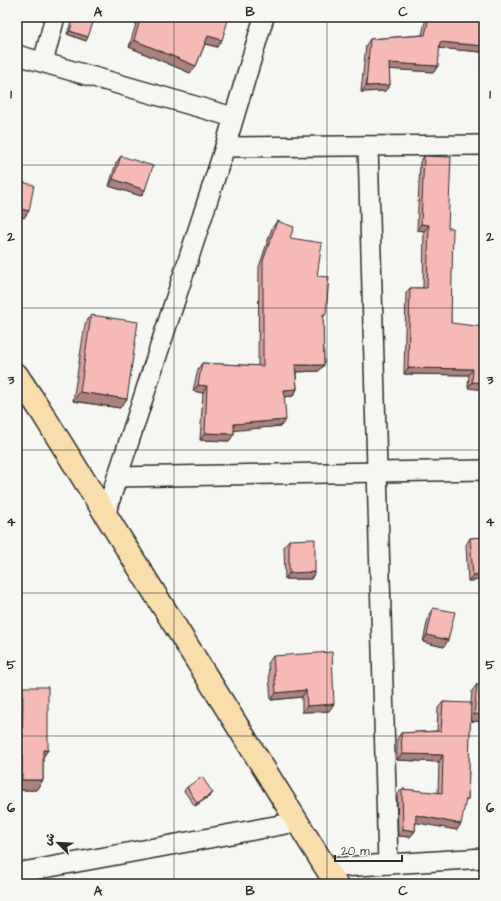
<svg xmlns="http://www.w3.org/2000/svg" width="501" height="901" viewBox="0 0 501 901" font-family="'Architects Daughter','Playpen Sans Arabic',sans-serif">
<rect width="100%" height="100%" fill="#f6f6f2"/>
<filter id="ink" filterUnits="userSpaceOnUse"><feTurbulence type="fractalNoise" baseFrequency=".025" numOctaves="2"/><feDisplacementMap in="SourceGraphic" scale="8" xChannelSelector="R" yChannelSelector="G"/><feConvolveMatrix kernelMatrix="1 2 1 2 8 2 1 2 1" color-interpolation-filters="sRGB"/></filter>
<g filter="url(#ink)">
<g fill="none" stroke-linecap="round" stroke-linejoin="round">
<g stroke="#2b2b2b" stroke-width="22">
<g id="street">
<path d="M 17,55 L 233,117"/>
<path d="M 43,62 L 55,17"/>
<path d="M 368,146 L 388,864"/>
<path d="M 225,147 L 484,145"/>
<path d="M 117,477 L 484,470"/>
<path d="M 105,515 L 225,147 L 264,17"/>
<path d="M 326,868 L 484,858"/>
<path d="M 17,873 L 297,822"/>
</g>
</g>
<g stroke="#2b2b2b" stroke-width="25">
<path id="primary" d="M 17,375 L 41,411 L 336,884"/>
</g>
<use href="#street" stroke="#f6f6f2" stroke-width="19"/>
<use href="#primary" stroke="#f9deab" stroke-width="22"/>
</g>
<g fill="#d4a09d" stroke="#2b2b2b">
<path d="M 73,17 L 95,17 L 86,41 L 67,34 Z"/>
<path d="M 138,17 L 229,17 L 217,47 L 205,44 L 196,66 L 190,73 L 129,47 Z"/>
<path d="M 428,17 L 435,17 L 447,20 L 448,17 L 484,17 L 484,71 L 481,71 L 483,49 L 481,52 L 439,48 L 434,72 L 389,69 L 390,85 L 385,91 L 361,92 L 366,45 L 370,39 L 422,35 L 425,22 Z"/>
<path d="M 121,156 L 145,190 L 141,196 L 109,186 L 116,163 Z"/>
<path d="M 424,156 L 448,228 L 451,323 L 480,364 L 484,365 L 468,388 L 469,375 L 404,374 L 406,293 L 410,288 L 423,288 L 424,231 L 417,230 L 420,162 Z"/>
<path d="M 277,221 L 290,238 L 317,276 L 326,314 L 323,318 L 324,365 L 319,371 L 296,372 L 297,389 L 293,396 L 284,397 L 281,426 L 234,430 L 234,434 L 229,441 L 200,440 L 203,393 L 193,391 L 198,369 L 202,363 L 258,366 L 259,267 L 272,228 Z"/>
<path d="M 91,315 L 120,408 L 73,401 L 85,324 Z"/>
<path d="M 484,537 L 484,580 L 468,581 L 466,545 L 470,538 Z"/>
<path d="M 289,540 L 315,572 L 311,579 L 285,579 L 284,546 Z"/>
<path d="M 433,608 L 448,640 L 444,647 L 423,642 L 429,614 Z"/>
<path d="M 273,656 L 329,711 L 302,712 L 302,697 L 271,700 L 268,663 Z"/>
<path d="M 477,684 L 484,685 L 484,722 L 470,721 L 468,799 L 465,802 L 457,830 L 416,822 L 415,831 L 410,837 L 398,836 L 397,795 L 402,789 L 438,793 L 439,762 L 397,760 L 397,739 L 401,733 L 437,731 L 438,708 L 443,702 L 471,704 L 472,691 Z"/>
<path d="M 23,687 L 48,750 L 43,757 L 43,780 L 36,790 L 17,790 L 17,695 Z"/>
<path d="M 187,787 L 213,793 L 210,796 L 195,806 L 184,791 Z"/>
</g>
<g fill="#ac827f" stroke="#2b2b2b">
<path d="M 70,31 L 88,37 L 86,41 L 67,34 Z"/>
<path d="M 208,36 L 222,40 L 217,47 L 203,43 Z"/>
<path d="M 134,40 L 196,66 L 190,73 L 129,47 Z"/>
<path d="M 440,42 L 484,46 L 484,47 L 481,52 L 436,48 Z"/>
<path d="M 389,63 L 438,66 L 434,72 L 384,69 Z"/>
<path d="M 484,67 L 484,71 L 481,71 Z"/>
<path d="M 390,85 L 385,91 L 361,92 L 366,86 Z"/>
<path d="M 113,179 L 145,190 L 141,196 L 109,186 Z"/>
<path d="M 17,208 L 29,211 L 24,218 L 17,216 Z"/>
<path d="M 421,224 L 429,225 L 424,231 L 417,230 Z"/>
<path d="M 295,365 L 324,365 L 319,371 L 291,372 Z"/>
<path d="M 408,368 L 473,369 L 469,375 L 404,374 Z"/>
<path d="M 472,382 L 484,383 L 484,390 L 468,388 Z"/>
<path d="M 198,385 L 207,386 L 203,393 L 193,391 Z"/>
<path d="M 297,389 L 293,396 L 279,397 L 284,390 Z"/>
<path d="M 80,392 L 127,399 L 120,408 L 73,401 Z"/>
<path d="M 286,420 L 281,426 L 230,431 L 234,424 Z"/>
<path d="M 205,433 L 234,434 L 229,441 L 200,440 Z"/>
<path d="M 315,572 L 311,579 L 285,579 L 289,573 Z"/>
<path d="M 484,574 L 484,580 L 468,581 L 473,575 Z"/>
<path d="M 427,635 L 448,640 L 444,647 L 423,642 Z"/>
<path d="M 306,690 L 302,697 L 271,700 L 276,693 Z"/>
<path d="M 334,704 L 329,711 L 302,712 L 307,706 Z"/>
<path d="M 474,714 L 484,715 L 484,722 L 470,721 Z"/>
<path d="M 43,750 L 48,750 L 42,759 Z"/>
<path d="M 402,754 L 443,755 L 439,762 L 397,760 Z"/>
<path d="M 22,780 L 43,780 L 36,790 L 17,790 L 17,788 Z"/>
<path d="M 213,793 L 210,796 L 195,806 L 197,803 Z"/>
<path d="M 416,815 L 461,824 L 457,830 L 412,822 Z"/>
<path d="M 403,829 L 415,831 L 410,837 L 398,836 Z"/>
</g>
<g fill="#f6bab6" stroke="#2b2b2b">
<path d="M 74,17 L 95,17 L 88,37 L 70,31 Z"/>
<path d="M 141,17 L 229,17 L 222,40 L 208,36 L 196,66 L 134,40 Z"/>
<path d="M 429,17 L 435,17 L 451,20 L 451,17 L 484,17 L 484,46 L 440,42 L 438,66 L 389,63 L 390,85 L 366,86 L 370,39 L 425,35 Z"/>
<path d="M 121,156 L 153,166 L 145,190 L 113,179 Z"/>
<path d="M 424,156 L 451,157 L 448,228 L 453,228 L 451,323 L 484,327 L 480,364 L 484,365 L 484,383 L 472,382 L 473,369 L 408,368 L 410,288 L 427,288 L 429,225 L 421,224 Z"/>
<path d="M 17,181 L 34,185 L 29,211 L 17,208 Z"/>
<path d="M 277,221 L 294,227 L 290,238 L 322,243 L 317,276 L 329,277 L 326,314 L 323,314 L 324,365 L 295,365 L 297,389 L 284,390 L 286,420 L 234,424 L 234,434 L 205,433 L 207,386 L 198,385 L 202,363 L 263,366 L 263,261 Z"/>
<path d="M 91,315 L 138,322 L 127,399 L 80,392 Z"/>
<path d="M 484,537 L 484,574 L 473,575 L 470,538 Z"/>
<path d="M 315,539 L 315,572 L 289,573 L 289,540 Z"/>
<path d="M 433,608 L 455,612 L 448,640 L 427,635 Z"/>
<path d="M 332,652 L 334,704 L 307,706 L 306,690 L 276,693 L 273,656 Z"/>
<path d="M 477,684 L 484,685 L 484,715 L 474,714 Z"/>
<path d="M 23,687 L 48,687 L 48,750 L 43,750 L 43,780 L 22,780 Z"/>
<path d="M 443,702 L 471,703 L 468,799 L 466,799 L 461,824 L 416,815 L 415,831 L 403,829 L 402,789 L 442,793 L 443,755 L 402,754 L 401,733 L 441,731 Z"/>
<path d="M 202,777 L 213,793 L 197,803 L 187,787 Z"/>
</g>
</g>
<path fill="none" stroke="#2b2b2b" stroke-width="1" stroke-opacity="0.55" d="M 174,17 L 174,884M 327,17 L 327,884M 17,165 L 484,165M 17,308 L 484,308M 17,450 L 484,450M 17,593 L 484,593M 17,736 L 484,736"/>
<rect width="501" height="901" fill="none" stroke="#f6f6f2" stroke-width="44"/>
<g transform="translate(58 843) rotate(294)" stroke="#f6f6f2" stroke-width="3" paint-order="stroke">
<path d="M0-3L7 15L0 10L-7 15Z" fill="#2b2b2b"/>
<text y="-6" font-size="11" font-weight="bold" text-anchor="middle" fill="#2b2b2b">ش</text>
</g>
<path d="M335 855v6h67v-6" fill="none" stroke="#2b2b2b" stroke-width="2"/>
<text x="341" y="855" font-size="12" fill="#2b2b2b" stroke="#f6f6f2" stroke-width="3" paint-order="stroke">20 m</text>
<rect x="22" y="22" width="457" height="857" fill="none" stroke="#2b2b2b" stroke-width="1.5"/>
<g font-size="13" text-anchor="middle" font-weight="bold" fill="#2b2b2b">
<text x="98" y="16">A</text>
<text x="250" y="16">B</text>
<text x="403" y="16">C</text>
<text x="11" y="98">1</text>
<text x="490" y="98">1</text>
<text x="11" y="241">2</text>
<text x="490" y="241">2</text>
<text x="11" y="384">3</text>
<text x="490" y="384">3</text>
<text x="11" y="526">4</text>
<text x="490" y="526">4</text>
<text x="11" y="669">5</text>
<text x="490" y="669">5</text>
<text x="11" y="812">6</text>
<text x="490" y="812">6</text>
<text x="98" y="895">A</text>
<text x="250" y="895">B</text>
<text x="403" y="895">C</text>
</g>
</svg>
